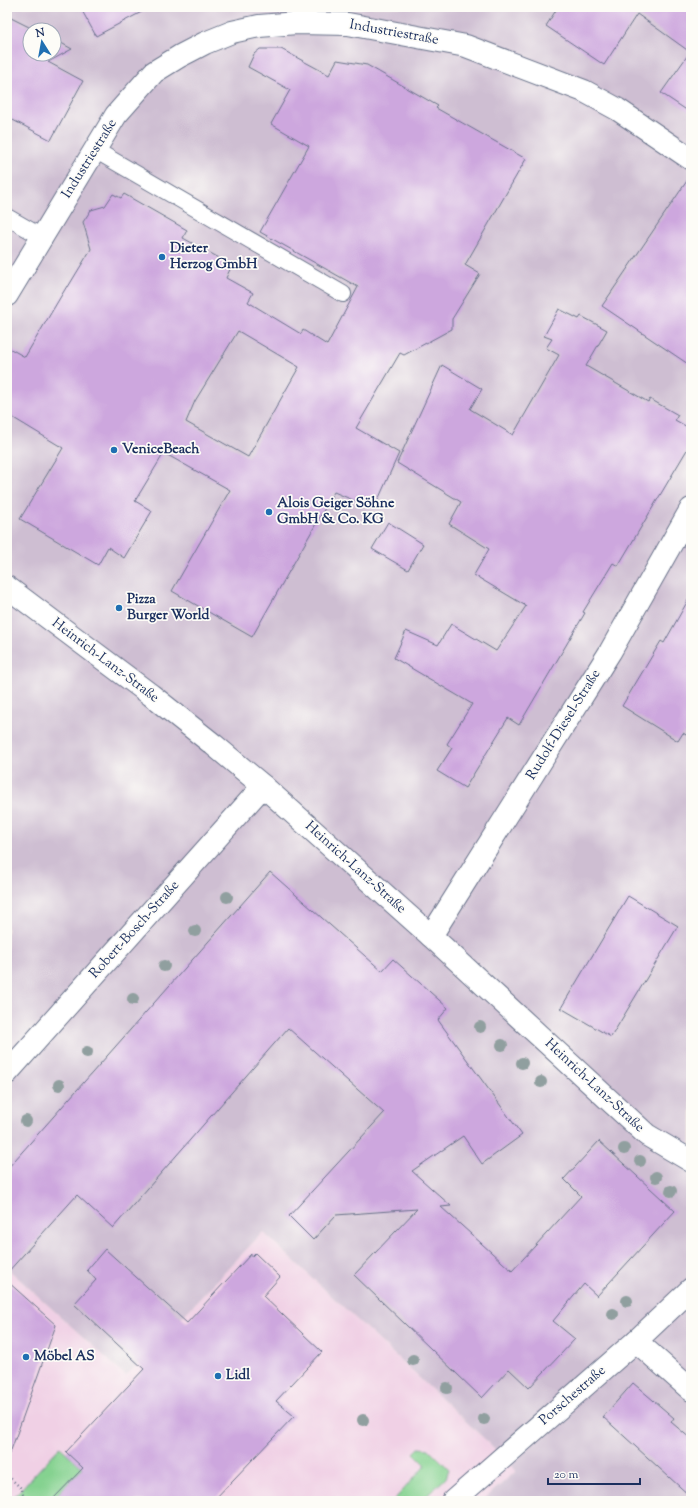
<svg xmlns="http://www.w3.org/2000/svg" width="698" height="1508" viewBox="0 0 698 1508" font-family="'Sorts Mill Goudy',serif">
<rect width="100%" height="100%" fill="#fdfcf7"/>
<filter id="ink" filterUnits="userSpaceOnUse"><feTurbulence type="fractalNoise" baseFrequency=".025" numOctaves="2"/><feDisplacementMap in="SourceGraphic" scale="8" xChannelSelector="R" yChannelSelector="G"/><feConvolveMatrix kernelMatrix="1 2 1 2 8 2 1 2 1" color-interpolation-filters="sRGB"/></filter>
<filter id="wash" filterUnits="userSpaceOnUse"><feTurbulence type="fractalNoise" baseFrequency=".012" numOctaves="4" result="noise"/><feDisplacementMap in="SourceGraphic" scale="16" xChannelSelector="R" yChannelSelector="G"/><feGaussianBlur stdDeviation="0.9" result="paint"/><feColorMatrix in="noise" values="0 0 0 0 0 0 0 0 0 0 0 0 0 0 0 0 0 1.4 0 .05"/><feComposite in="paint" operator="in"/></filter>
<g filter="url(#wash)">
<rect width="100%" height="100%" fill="#f9eddd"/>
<path fill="#f0d0e5" d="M 263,1232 L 490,1444 L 516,1471 L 482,1501 L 7,1501 L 7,1268 L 126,1376 Z"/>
<path fill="#cebed2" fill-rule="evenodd" d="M 7,7 L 691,7 L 691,1501 L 482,1501 L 516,1471 L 490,1444 L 263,1232 L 126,1376 L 7,1268 ZM 30,30 L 54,30 L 54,54 L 30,54 Z"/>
<g fill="#85d290" stroke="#508077">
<path d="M 60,1447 L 83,1468 L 51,1501 L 10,1501 Z"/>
<path d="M 419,1448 L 429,1449 L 449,1469 L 446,1478 L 421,1501 L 393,1501 L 426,1465 L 414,1453 Z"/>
</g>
<g id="blocks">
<g fill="#cda7de" fill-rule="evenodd">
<path d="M 80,7 L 151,7 L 96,36 Z"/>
<path d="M 558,7 L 691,7 L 691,113 L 661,93 L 690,52 L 637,14 L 604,65 L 546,26 Z"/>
<path d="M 7,16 L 35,30 L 30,30 L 30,54 L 54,54 L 54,39 L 72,49 L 48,62 L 83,81 L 51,140 L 7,117 Z"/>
<path d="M 260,49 L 281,49 L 329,75 L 337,60 L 367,65 L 438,106 L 436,108 L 526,159 L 465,265 L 480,274 L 452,319 L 452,329 L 404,355 L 400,353 L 356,428 L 399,453 L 374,509 L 334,492 L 252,637 L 172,591 L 230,490 L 164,453 L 135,501 L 152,511 L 124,558 L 108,547 L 98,565 L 20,519 L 63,448 L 7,414 L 7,347 L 25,357 L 67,286 L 68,287 L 91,249 L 83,222 L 91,210 L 105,206 L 113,194 L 121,198 L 124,194 L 187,230 L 183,238 L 232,265 L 226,278 L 253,293 L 248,302 L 301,334 L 303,330 L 327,345 L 358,287 L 260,232 L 309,146 L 271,124 L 290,90 L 248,67 L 254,54 ZM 238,331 L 299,367 L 248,457 L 186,422 L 195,401 Z"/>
<path d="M 691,175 L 691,366 L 602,306 Z"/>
<path d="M 559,309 L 579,319 L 581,316 L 607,330 L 586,366 L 648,402 L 650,399 L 678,415 L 675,420 L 691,429 L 691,443 L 618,566 L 613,563 L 583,612 L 585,613 L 519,725 L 508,718 L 465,788 L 437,771 L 452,748 L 447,744 L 472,704 L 394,658 L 406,631 L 438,645 L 451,624 L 496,651 L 526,606 L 474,575 L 489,549 L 449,524 L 461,502 L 397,463 L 442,365 L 482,389 L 470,409 L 513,435 L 559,355 L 546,348 L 552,339 L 544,336 Z"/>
<path d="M 388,522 L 423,544 L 408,570 L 372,549 Z"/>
<path d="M 691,595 L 691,738 L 683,733 L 678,741 L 622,706 L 661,641 L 664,643 Z"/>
<path d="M 270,872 L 382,971 L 393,959 L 448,1008 L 438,1020 L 522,1135 L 482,1164 L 463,1136 L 412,1171 L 451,1206 L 441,1207 L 512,1271 L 581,1196 L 564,1179 L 599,1141 L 675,1211 L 597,1296 L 584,1284 L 553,1321 L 575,1339 L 529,1388 L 509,1369 L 482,1398 L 354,1275 L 417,1209 L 336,1215 L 313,1240 L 289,1216 L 384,1113 L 288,1028 L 113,1228 L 77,1195 L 7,1273 L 7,1169 Z"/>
<path d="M 628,896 L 678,926 L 611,1037 L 561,1008 Z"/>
<path d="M 105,1249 L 187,1323 L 251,1254 L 251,1257 L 255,1253 L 280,1277 L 263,1296 L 322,1352 L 276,1401 L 294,1416 L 213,1501 L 51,1501 L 83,1468 L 66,1452 L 144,1369 L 74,1304 L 96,1280 L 87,1270 Z"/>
<path d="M 7,1281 L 56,1325 L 10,1453 L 7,1453 Z"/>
<path d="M 633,1383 L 674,1418 L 671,1422 L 691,1439 L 691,1497 L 603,1417 Z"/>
</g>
</g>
</g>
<g filter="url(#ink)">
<use href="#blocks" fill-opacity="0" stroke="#69728a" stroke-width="1"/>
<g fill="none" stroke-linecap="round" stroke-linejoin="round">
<g stroke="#69728a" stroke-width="18">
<g id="lane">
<path d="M 95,150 L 343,294"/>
<path d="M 7,217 L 42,237"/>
</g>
</g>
<g stroke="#69728a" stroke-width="24">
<g id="street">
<path d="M 7,295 L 116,115 L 154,72 L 180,56 L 205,43 L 232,32 L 259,26 L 297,23 L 348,24 L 466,46 L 584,91 L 617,109 L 691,159"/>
<path d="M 7,587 L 151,695 L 214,745 L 263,786 L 431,936 L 647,1135 L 691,1161"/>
<path d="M 431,936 L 610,652 L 691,509"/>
<path d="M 7,1073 L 263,786"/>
<path d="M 636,1341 L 691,1390"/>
<path d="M 453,1501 L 636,1341 L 691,1289"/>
</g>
</g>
<path stroke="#69728a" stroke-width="2.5" stroke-dasharray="1 3" stroke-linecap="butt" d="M 8,1476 L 22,1489 L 24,1501"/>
<use href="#lane" stroke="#fff" stroke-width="16"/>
<use href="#street" stroke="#fff" stroke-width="22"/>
</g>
<g fill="#909f9f">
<circle cx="227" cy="897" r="6"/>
<circle cx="195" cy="931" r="6"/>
<circle cx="164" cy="966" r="6"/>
<circle cx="133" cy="999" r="6"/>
<circle cx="480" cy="1027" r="6"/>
<circle cx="502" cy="1045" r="6"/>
<circle cx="87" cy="1052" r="6"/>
<circle cx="522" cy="1063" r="6"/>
<circle cx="541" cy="1082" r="6"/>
<circle cx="59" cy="1085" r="6"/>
<circle cx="26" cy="1121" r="6"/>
<circle cx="624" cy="1149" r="6"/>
<circle cx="640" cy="1161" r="6"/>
<circle cx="656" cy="1177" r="6"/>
<circle cx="671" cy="1191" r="6"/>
<circle cx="627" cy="1301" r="6"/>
<circle cx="613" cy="1314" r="6"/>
<circle cx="413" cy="1360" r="6"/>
<circle cx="447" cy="1388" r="6"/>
<circle cx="484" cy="1419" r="6"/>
<circle cx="363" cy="1420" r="6"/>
</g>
</g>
<g fill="#1f6fb2" stroke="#fdfcf7" stroke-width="1.5">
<circle cx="162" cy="257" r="4"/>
<circle cx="114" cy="450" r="4"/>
<circle cx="269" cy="512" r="4"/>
<circle cx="119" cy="608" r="4"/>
<circle cx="26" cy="1357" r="4"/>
<circle cx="218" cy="1376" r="4"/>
</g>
<g text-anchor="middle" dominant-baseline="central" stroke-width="3.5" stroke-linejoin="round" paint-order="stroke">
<g font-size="14" fill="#1b2f5e" stroke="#fdfcf7">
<text transform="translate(394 33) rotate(10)">Industriestraße</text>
<text transform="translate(90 159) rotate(-58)">Industriestraße</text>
<text transform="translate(105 661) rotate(37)">Heinrich-Lanz-Straße</text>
<text transform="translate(564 725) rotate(-58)">Rudolf-Diesel-Straße</text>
<text transform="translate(355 868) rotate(42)">Heinrich-Lanz-Straße</text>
<text transform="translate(135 930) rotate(-48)">Robert-Bosch-Straße</text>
<text transform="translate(594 1086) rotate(43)">Heinrich-Lanz-Straße</text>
<text transform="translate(573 1396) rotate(-41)">Porschestraße</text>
</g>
<g font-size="14" font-weight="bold" fill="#1b2f5e" stroke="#fdfcf7" text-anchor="start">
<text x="170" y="249">Dieter<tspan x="170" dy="16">Herzog GmbH</tspan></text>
<text x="122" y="450">VeniceBeach</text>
<text x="277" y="504">Alois Geiger Söhne<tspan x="277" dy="16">GmbH &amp; Co. KG</tspan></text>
<text x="127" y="600">Pizza<tspan x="127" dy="16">Burger World</tspan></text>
<text x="34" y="1357">Möbel AS</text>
<text x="226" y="1376">Lidl</text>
</g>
</g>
<rect width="698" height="1508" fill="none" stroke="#fdfcf7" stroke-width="24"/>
<g transform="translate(42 42) rotate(349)"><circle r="19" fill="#fdfcf7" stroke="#a3aaba"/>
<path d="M0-3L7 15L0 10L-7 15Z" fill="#1f6fb2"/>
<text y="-6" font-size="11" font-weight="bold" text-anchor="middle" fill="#1b2f5e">N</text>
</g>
<path d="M548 1478v6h92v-6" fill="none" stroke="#1b2f5e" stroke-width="2"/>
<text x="554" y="1478" font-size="12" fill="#1b2f5e" stroke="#fdfcf7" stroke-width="3" paint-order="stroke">20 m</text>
</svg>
